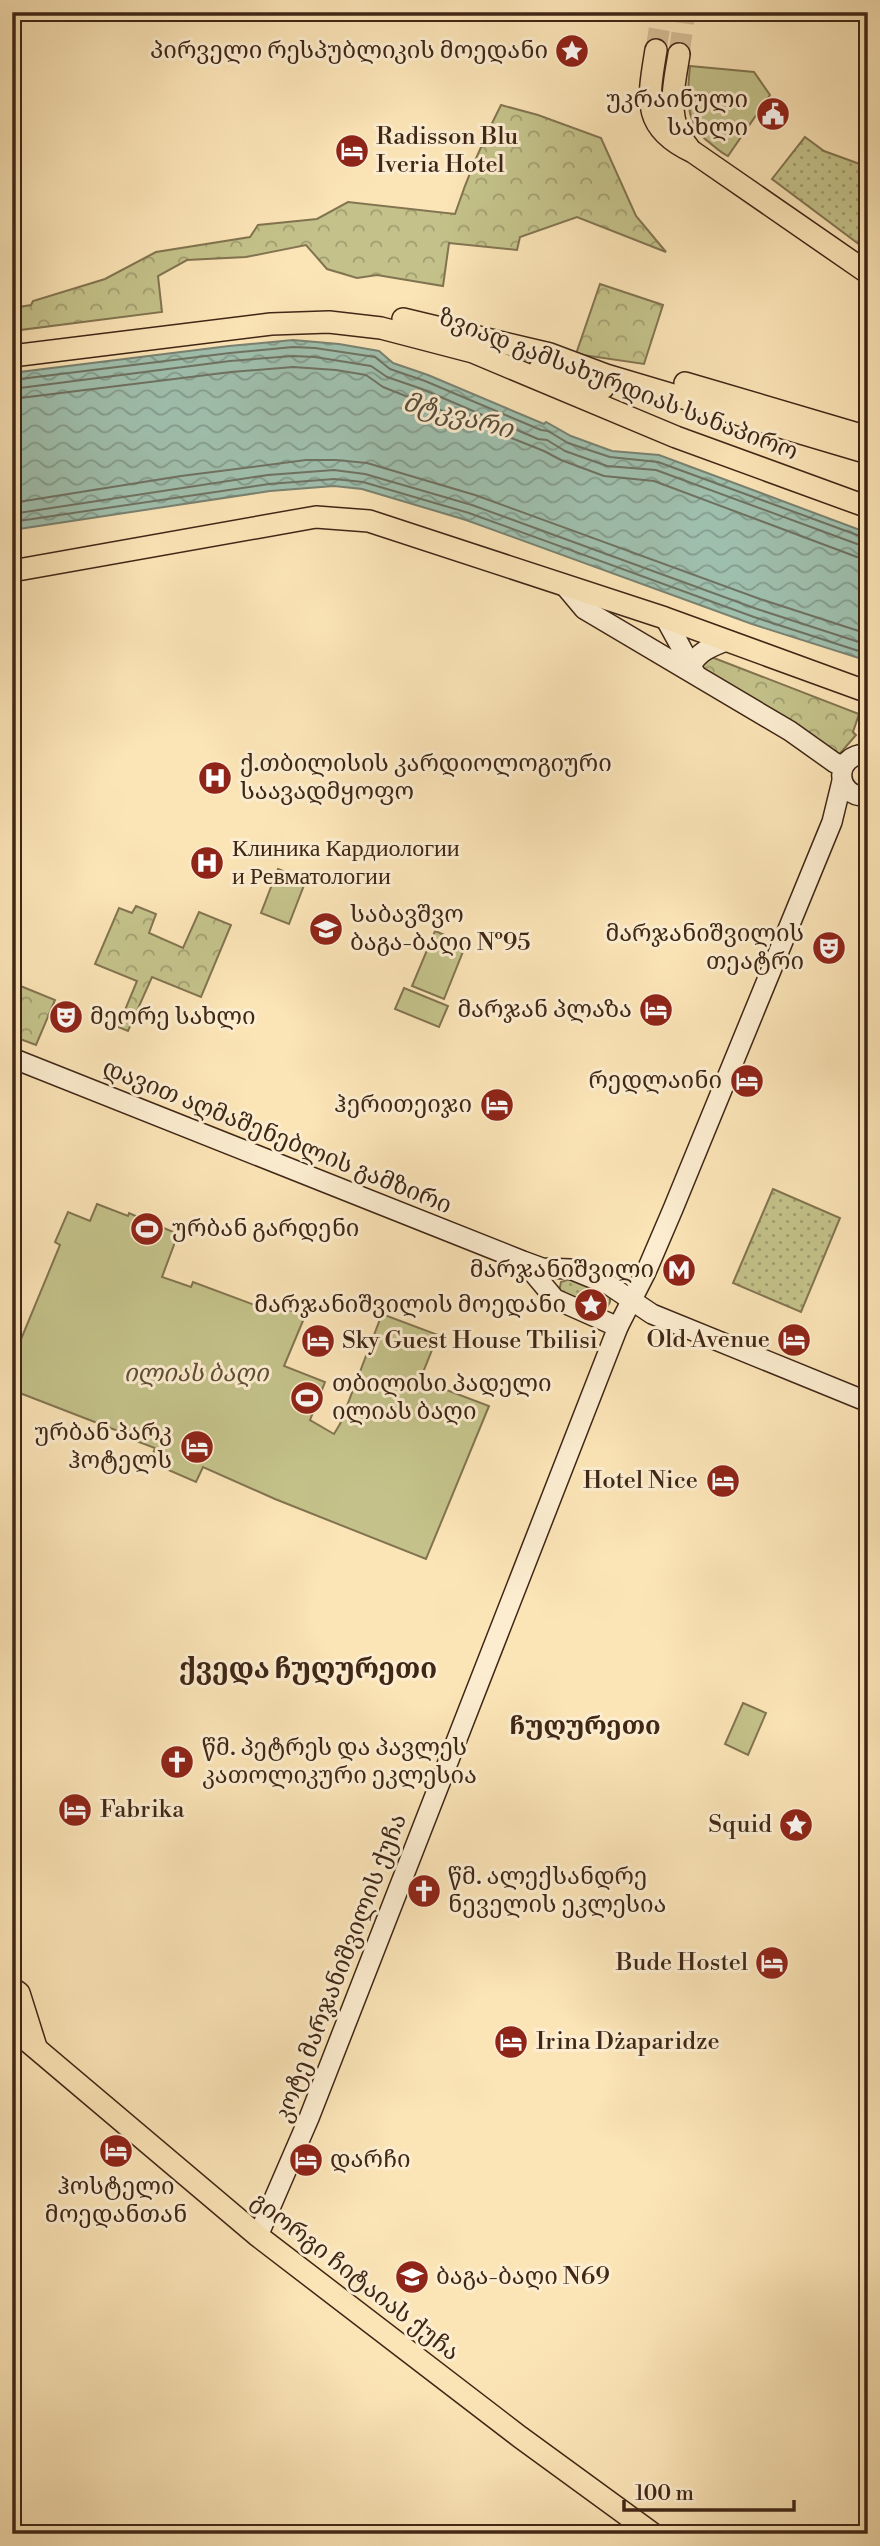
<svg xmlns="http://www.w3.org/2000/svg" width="880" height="2546" viewBox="0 0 880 2546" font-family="'Libre Bodoni','Noto Serif Georgian',serif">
<defs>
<pattern id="grass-dots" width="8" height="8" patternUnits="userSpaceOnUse" patternTransform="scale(1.75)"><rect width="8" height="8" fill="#c4c28a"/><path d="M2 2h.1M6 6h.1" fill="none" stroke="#a19d70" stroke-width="1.8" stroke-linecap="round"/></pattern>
<pattern id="forest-crowns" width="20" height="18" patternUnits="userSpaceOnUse" patternTransform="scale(1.75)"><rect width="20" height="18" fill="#c4c28a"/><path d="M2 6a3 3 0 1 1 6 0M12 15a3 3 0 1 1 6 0" fill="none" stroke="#a19d70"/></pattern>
<pattern id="water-waves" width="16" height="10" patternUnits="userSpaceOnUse" patternTransform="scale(1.75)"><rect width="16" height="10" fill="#9fbfad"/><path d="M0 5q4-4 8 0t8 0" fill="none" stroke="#839b8c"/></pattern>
</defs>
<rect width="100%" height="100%" fill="#fbe4b6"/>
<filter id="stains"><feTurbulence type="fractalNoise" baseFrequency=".00286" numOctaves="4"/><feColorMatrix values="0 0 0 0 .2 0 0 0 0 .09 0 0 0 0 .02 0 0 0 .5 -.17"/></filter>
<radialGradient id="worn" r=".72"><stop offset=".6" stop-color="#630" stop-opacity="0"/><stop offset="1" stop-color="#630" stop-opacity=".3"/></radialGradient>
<g fill="url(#grass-dots)" stroke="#827450" stroke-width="2">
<path d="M 805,137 L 824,151 L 868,167 L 868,251 L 772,179 Z"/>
<path d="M 773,1189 L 840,1218 L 801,1312 L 733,1283 Z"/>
<path d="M 570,1279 L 605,1292 L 610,1296 L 610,1302 L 606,1309 L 598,1310 L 559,1292 L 561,1282 Z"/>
</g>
<g fill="url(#forest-crowns)" stroke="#827450" stroke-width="2">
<path d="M 501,105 L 538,115 L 601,138 L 636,216 L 666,252 L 577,217 L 520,237 L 517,250 L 449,243 L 443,286 L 377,275 L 357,278 L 327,269 L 306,245 L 246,257 L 187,260 L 158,276 L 162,312 L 12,331 L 12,308 L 31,305 L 33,301 L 105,279 L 156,252 L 250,237 L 258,225 L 317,219 L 348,202 L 455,214 C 468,175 482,142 501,105 Z"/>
<path d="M 600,284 L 663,305 L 644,364 L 576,354 Z"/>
<path d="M 706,657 L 714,658 L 859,714 L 853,732 L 856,735 L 837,757 L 699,673 Z"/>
<path d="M 136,906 L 156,914 L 149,933 L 183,948 L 199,912 L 231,925 L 201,997 L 152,977 L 128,1031 L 118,1027 L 137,981 L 95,964 L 119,908 L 132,913 Z"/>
<path d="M 18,985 L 55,1000 L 36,1045 L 12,1036 L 12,1001 Z"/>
</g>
<g fill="#c4c28a" stroke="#827450" stroke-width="2">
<path d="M 690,66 L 754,72 L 770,95 L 728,156 C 721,153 716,148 710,143 C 684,124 687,95 690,66 Z"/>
<path d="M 278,869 L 306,880 L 289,924 L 261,913 Z"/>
<path d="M 435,931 L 466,944 L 444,999 L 412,986 Z"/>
<path d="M 404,988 L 448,1006 L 439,1027 L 395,1009 Z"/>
<path d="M 97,1204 L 128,1216 L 129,1213 L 178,1234 L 162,1277 L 191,1287 L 193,1282 L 268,1310 L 271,1303 L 305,1316 L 284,1366 L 325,1382 L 310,1420 L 334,1434 L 340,1424 L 382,1314 L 438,1335 L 420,1380 L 489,1406 L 426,1559 L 275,1499 L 203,1467 L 196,1482 L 150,1462 L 155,1448 L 131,1439 L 131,1436 L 12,1390 L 12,1361 L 60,1245 L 55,1242 L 68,1212 L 90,1221 Z"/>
<path d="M 743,1703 L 766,1713 L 748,1755 L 725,1744 Z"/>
</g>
<path fill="url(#water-waves)" stroke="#798271" stroke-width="2" d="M 293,340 L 339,344 L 379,351 L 393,363 L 428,375 L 544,424 L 546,422 L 571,436 L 612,451 L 659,455 L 868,533 L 868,661 L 752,624 L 466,520 L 362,489 L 334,486 L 270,491 L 12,530 L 12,373 L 229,346 Z"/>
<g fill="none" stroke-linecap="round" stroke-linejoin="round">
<g stroke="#6f7262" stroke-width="2">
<path d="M 12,380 L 230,353 L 293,347 L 315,348 L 375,357 L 390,369 L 425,381 L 541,430 L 548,431 L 568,443 L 610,457 L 658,462 L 868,539"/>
<path d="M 12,389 L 230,361 L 293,356 L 315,357 L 371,366 L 387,377 L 422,389 L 538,439 L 547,440 L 565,451 L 607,466 L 656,470 L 868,548"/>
<path d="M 12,399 L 231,372 L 293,367 L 336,370 L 366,375 L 383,387 L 544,451 L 561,460 L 604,476 L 654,481 L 857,557 L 868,558"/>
<path d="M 12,503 L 181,476 L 306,460 L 336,460 L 367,463 L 475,495 L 760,599 L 868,634"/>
<path d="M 12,514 L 268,475 L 334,470 L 365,474 L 472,505 L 757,609 L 868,645"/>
<path d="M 12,522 L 269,484 L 334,479 L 363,482 L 469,513 L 754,617 L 868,654"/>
</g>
<g stroke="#d5be96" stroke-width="21" stroke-dasharray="21 10" stroke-linecap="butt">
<path d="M 656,50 L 662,12"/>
<path d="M 679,54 L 685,12"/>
</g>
<g stroke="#3f2616" stroke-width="22">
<g id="secondary">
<path d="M 563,584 L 584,609 L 790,731 L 835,763 L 844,765"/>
<path d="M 665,618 L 695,673"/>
<path d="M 691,666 C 699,651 711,647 726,641"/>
<path d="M 868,754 C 832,753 834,799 868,796"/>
<path d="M 12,1058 L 523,1261 L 542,1268 L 570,1269 L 609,1285 L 652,1314 L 868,1402"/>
<path d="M 524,1262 L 555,1299 L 618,1327"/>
<path d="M 258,2236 L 309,2118 L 618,1327 L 646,1272 L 673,1209 L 832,822 L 842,781"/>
</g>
</g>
<g stroke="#3f2616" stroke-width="24">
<g id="primary">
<path d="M 656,50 C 648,99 641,128 693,152 L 868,273"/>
<path d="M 679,54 C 674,87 664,120 689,148"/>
<path d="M 12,571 L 316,517 L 369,521 L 665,618 L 868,692"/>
<path d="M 12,1988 L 19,1993 L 36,2047"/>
<path d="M 12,2028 L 258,2236 L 520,2437 L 653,2534"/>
</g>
</g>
<g stroke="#3f2616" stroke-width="24">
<g id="trunk">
<path d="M 403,319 L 550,354 L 606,375 L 868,453"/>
<path d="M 12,356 L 271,324 L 329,322 L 381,328 L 473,352 L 676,437 L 868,507"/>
<path d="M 540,368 L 603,388"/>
<path d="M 685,383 L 868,437"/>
</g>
</g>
<use href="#secondary" stroke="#fcedd0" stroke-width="19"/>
<use href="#primary" stroke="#fbe4b6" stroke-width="21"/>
<use href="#trunk" stroke="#fbe4b6" stroke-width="21"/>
</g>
<defs>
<g id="sight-disc" transform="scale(1.75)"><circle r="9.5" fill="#8f2418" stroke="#fcedd0"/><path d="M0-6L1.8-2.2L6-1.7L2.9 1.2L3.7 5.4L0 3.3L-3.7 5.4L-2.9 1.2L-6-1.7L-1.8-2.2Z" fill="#fff"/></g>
<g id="civic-disc" transform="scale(1.75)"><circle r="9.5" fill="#8f2418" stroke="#fcedd0"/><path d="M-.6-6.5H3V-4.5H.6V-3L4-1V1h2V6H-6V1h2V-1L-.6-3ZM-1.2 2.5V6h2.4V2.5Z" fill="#fff"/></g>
<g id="hotel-disc" transform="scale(1.75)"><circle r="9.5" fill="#8f2418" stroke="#fcedd0"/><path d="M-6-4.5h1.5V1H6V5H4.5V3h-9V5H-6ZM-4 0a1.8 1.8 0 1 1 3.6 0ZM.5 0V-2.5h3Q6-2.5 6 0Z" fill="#fff"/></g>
<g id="hospital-disc" transform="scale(1.75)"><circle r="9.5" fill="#8f2418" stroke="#fcedd0"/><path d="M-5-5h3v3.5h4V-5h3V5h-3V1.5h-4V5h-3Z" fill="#fff"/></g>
<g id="school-disc" transform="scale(1.75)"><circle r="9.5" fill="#8f2418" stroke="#fcedd0"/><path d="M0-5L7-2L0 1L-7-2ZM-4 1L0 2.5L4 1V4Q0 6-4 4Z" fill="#fff"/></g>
<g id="theatre-disc" transform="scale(1.75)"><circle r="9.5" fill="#8f2418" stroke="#fcedd0"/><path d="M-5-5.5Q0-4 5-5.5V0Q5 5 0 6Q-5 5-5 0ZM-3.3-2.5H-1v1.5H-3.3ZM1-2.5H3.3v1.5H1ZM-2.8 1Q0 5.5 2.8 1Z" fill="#fff"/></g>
<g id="stadium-disc" transform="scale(1.75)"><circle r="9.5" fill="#8f2418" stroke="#fcedd0"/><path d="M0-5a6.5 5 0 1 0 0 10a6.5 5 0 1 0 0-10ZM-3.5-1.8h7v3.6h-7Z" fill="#fff"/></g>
<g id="metro-disc" transform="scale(1.75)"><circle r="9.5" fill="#8f2418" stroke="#fcedd0"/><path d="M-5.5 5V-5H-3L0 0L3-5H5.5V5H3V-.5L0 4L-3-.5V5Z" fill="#fff"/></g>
<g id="church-disc" transform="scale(1.75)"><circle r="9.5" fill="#8f2418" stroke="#fcedd0"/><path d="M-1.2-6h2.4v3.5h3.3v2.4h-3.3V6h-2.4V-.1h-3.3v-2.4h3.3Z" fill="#fff"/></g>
</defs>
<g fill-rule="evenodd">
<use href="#sight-disc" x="572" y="51"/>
<use href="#civic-disc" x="773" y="114"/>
<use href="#hotel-disc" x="352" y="151"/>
<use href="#hospital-disc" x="215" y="778"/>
<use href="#hospital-disc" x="207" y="863"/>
<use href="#school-disc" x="326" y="929"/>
<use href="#theatre-disc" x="829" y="948"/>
<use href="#hotel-disc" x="656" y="1010"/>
<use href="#theatre-disc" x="66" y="1017"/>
<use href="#hotel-disc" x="747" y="1081"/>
<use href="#hotel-disc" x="497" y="1105"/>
<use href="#stadium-disc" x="147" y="1229"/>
<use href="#metro-disc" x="679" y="1270"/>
<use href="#sight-disc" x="591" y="1305"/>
<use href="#hotel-disc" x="794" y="1340"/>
<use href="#hotel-disc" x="318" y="1341"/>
<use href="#stadium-disc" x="307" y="1398"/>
<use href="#hotel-disc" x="197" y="1447"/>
<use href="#hotel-disc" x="723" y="1481"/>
<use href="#church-disc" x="177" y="1762"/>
<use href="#hotel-disc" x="75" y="1810"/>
<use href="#sight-disc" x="796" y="1825"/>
<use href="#church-disc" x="424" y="1891"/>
<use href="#hotel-disc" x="772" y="1963"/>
<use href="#hotel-disc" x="511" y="2042"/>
<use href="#hotel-disc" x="116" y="2151"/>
<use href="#hotel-disc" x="306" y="2160"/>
<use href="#school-disc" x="412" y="2277"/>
</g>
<g text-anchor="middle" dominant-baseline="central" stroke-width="6" stroke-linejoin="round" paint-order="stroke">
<g font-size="24" fill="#3f2616" stroke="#fcedd0" text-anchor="start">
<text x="548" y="51" text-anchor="end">პირველი რესპუბლიკის მოედანი</text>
<text x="748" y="100" text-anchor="end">უკრაინული<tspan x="748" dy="28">სახლი</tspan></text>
<text x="376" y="137">Radisson Blu<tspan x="376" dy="28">Iveria Hotel</tspan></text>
<text x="240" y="764">ქ.თბილისის კარდიოლოგიური<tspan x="240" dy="28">საავადმყოფო</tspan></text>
<text x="232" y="849">Клиника Кардиологии<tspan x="232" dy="28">и Ревматологии</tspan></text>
<text x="350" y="915">საბავშვო<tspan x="350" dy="28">ბაგა-ბაღი №95</tspan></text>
<text x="804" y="934" text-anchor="end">მარჯანიშვილის<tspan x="804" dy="28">თეატრი</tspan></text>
<text x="632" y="1010" text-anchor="end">მარჯან პლაზა</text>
<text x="90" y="1017">მეორე სახლი</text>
<text x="722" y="1081" text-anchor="end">რედლაინი</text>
<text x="472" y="1105" text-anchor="end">ჰერითეიჯი</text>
<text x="172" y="1229">ურბან გარდენი</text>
<text x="654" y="1270" text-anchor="end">მარჯანიშვილი</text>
<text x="566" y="1305" text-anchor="end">მარჯანიშვილის მოედანი</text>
<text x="770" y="1340" text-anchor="end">Old Avenue</text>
<text x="342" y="1341">Sky Guest House Tbilisi</text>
<text x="332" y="1384">თბილისი პადელი<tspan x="332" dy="28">ილიას ბაღი</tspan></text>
<text x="172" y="1433" text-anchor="end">ურბან პარკ<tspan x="172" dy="28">ჰოტელს</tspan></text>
<text x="698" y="1481" text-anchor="end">Hotel Nice</text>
<text x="202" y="1748">წმ. პეტრეს და პავლეს<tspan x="202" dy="28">კათოლიკური ეკლესია</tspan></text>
<text x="100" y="1810">Fabrika</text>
<text x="772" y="1825" text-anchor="end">Squid</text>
<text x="448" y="1877">წმ. ალექსანდრე<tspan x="448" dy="28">ნეველის ეკლესია</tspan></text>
<text x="748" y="1963" text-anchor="end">Bude Hostel</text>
<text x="536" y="2042">Irina Dżaparidze</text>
<text x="330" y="2160">დარჩი</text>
<text x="116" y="2187" text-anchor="middle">ჰოსტელი<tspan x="116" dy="28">მოედანთან</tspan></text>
<text x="436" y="2277">ბაგა-ბაღი N69</text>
</g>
<g font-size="24" fill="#3f2616" stroke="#fcedd0">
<text transform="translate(618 385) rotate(21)">ზვიად გამსახურდიას სანაპირო</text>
<text transform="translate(277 1137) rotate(22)">დავით აღმაშენებლის გამზირი</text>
<text transform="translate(341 1968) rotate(-69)">კოტე მარჯანიშვილის ქუჩა</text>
<text transform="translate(355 2277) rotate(38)">გიორგი ჩიტაიას ქუჩა</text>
</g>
<g font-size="24" font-style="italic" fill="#604d33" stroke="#fcedd0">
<text x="196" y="1374">ილიას ბაღი</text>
</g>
<g font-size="26" font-style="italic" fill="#574c3c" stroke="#fcedd0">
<text transform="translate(458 416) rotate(15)">მტკვარი</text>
</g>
<g font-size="26" font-weight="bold" fill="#3f2616" stroke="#fcedd0">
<text x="585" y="1726">ჩუღურეთი</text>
</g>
<g font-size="28" font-weight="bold" fill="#3f2616" stroke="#fcedd0">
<text x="308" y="1669">ქვედა ჩუღურეთი</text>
</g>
</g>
<rect width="880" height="2546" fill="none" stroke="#fbe4b6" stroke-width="42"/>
<rect x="14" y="14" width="852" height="2518" fill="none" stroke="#3f2616" stroke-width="3.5"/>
<rect x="21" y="21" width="838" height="2504" fill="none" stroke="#3f2616" stroke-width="2"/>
<path d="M624 2500v10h170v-10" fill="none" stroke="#3f2616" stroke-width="3.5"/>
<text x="635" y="2500" font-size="21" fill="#3f2616" stroke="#fcedd0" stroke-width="5" paint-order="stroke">100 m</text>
<rect width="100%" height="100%" filter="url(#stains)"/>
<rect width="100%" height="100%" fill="url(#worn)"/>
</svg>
